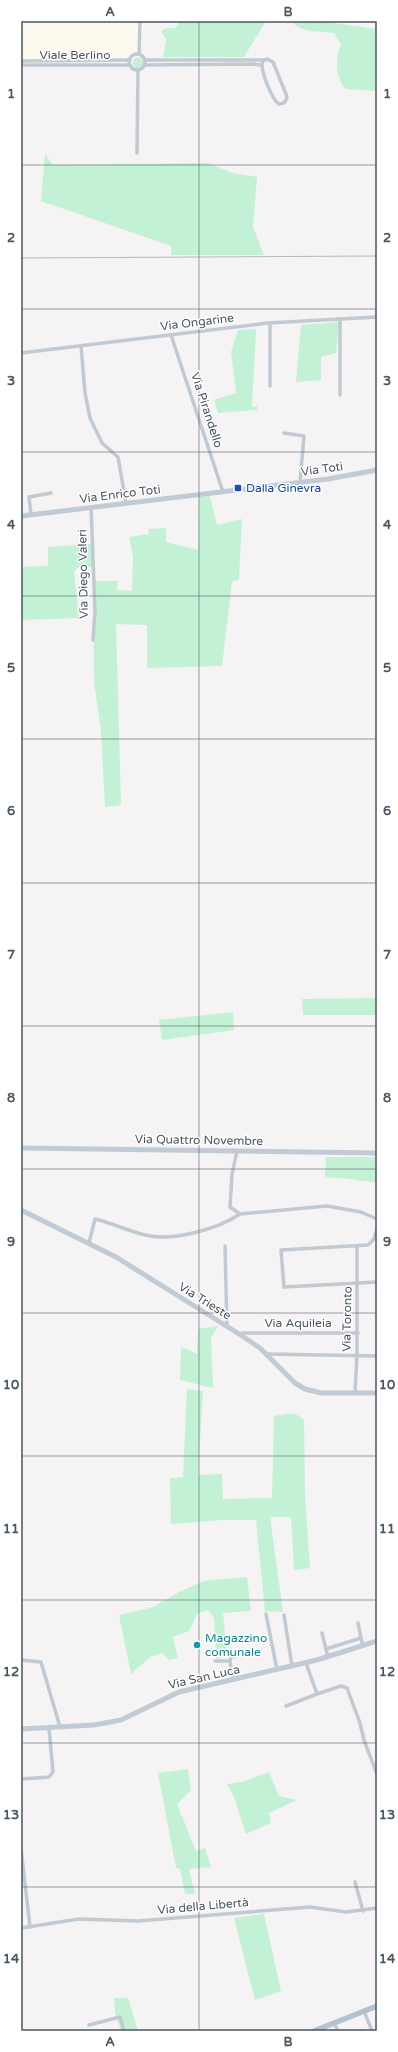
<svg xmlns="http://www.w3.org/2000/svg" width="398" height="2052" viewBox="0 0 398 2052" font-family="'Varela Round',sans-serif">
<rect width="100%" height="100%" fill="#f5f3f3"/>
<path fill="#fdf9ef" d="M 21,21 L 144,21 L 141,52 L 134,52 L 127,58 L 21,60 Z"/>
<g fill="#c3f1d5">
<path d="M 178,21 L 266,21 L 244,57 L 163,57 L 166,40 L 161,31 L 166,28 L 174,28 L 178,25 Z"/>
<path d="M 291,21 L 318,21 L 377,29 L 377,91 L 346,89 C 335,77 335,60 341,44 L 334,33 C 318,31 302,33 291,21 Z"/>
<circle cx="138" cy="63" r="5.5"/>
<path d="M 45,154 L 53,165 L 208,163 L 232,173 L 257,177 L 253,227 L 264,255 L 171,255 L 171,246 L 41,201 Z"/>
<path d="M 339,322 L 336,353 L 321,357 L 321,380 L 296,382 L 301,325 Z"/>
<path d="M 256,329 L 252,407 L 257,406 L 257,410 L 218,413 L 214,400 L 236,393 L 231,352 L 238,330 Z"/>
<path d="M 210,496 L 217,525 L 242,519 L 239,579 L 232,582 L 222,666 L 147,668 L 147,625 L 116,624 L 121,805 L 105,807 L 101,731 L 94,682 L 93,581 L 118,581 L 117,590 L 132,591 L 133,557 L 129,537 L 149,534 L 148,529 L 166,528 L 166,542 L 198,550 L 199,497 Z"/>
<path d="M 92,544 L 93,567 L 77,568 L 74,572 L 79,618 L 21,620 L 21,567 L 48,566 L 48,547 Z"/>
<path d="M 377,998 L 377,1015 L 303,1015 L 302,999 Z"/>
<path d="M 233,1012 L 234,1030 L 162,1040 L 159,1020 Z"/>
<path d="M 326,1157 L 377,1157 L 377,1182 C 359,1182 342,1176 325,1178 Z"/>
<path d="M 218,1326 L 211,1338 L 213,1388 L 180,1380 L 181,1347 L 197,1354 L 198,1329 Z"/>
<path d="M 187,1389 L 203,1391 L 198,1475 L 222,1474 L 223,1499 L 272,1498 L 274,1416 C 286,1414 295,1411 304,1420 L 305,1496 L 310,1568 L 294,1570 L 291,1517 L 270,1517 L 283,1612 L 265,1611 L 256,1520 L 222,1520 L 171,1524 L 170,1478 L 183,1477 Z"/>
<path d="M 247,1577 L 251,1611 L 223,1613 L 227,1655 L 216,1659 L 214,1618 L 208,1610 L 197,1614 L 189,1631 L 173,1637 L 178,1658 L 169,1660 L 162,1653 L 150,1657 L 131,1674 L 119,1615 L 153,1607 L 181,1591 L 204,1581 Z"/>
<path d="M 188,1769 L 191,1790 L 177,1804 L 196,1851 L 205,1848 L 211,1867 L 189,1869 L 195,1894 L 185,1894 L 180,1869 L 176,1868 L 158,1773 Z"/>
<path d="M 269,1772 L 279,1796 L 297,1800 L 269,1813 L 271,1823 L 246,1834 L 234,1797 L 227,1784 L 242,1782 Z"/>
<path d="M 264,1914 L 281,1991 L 255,2000 L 234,1918 Z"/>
<path d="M 114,1998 L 128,1998 L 138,2031 L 121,2031 L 115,2013 Z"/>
</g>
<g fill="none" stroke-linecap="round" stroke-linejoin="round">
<g stroke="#c1cad2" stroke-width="3.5">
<path d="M 139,54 L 140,21"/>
<circle cx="137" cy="62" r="8"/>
<path d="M 267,59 L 273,62 L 286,94 L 287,98 L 284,103 L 279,104 C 272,100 259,68 263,61 Z"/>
<path d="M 145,60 L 265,60"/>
<path d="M 21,61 L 130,60"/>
<path d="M 21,65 L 130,65"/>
<path d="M 145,65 L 254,64 L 260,65"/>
<path d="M 137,153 L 138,70"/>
<path d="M 340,319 L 340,395"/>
<path d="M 171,335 L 223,492"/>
<path d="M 81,346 L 85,393 L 90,418 L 102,443 L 118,457 L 126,503"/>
<path d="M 21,353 L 268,323 L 377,317"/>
<path d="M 270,386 L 270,323"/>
<path d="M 284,433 L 304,436 L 300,482"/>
<path d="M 91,507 L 95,611 L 93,640"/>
<path d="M 31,515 L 29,497 L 51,493"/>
<path d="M 237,1151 L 232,1174 L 230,1207 L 240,1214 L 327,1206 L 361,1212 L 377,1219"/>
<path d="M 377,1228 L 374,1239 L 368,1245 L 281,1250 L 284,1287 L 377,1282"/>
<path d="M 89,1243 L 95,1219 C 112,1223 128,1231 145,1235 C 172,1242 218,1229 240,1214"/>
<path d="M 225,1246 L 227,1327"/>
<path d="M 239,1334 L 244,1333 L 358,1333"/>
<path d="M 266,1354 L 377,1356"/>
<path d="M 355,1392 L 357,1355 L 357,1246"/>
<path d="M 266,1614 L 277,1670"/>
<path d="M 284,1615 L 292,1666"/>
<path d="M 358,1623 L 361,1638"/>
<path d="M 322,1633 L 326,1649"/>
<path d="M 328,1657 L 326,1649 L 361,1638 L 363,1646"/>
<path d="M 21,1660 L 41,1662 L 60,1727"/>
<path d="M 215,1661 L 230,1661"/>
<path d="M 306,1663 L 317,1694 L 341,1686 L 347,1688 L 360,1723 L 364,1740 L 377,1774"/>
<path d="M 233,1680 L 230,1661 L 231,1657 L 256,1651"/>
<path d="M 286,1706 L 317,1694"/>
<path d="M 21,1779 L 49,1777 L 53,1772 L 49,1728"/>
<path d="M 21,1849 L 30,1927"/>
<path d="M 355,1882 L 363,1911"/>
<path d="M 21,1928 L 79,1919 L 138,1921 L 310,1907 L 346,1912 L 377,1908"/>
<path d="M 364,2011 L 372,2031"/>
<path d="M 334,2023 L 338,2031"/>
<path d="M 89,2025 L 120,2017 L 124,2031"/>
</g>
<g stroke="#c1cbd6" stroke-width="5">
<path d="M 21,516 L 328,479 L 377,470"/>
<path d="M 21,1148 L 377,1153"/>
<path d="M 21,1210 L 116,1257 L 239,1334 L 260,1348 L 295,1383 L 305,1389 L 321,1393 L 377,1393"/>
<path d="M 21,1729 L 94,1725 L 121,1720 L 179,1692 L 317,1660 L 377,1641"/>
</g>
<path stroke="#b3c2d1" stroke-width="5.5" d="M 314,2031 L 377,2006"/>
<path stroke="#b5b8bd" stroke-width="1" d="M 21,258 L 377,256"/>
</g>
<path fill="none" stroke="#4a5661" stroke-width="1" stroke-opacity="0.55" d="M 199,21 L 199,2031M 21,165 L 377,165M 21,309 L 377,309M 21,452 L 377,452M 21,596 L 377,596M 21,739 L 377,739M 21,883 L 377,883M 21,1026 L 377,1026M 21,1169 L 377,1169M 21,1313 L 377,1313M 21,1456 L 377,1456M 21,1600 L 377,1600M 21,1743 L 377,1743M 21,1887 L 377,1887"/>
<rect fill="#1a4fb4" stroke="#fff" stroke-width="1.5" x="234" y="484" width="8" height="8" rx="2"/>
<circle fill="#0f9aa8" stroke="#fff" stroke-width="1.5" cx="197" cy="1645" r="4"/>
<g text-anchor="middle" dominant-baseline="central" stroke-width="3" stroke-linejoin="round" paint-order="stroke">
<g font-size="12" fill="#4a5661" stroke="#fff">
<text x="75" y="55">Viale Berlino</text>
<text transform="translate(197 322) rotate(-7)">Via Ongarine</text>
<text transform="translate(207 410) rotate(72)">Via Pirandello</text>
<text transform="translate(322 469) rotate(-8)">Via Toti</text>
<text transform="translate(120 494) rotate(-7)">Via Enrico Toti</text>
<text transform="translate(83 574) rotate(-91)">Via Diego Valeri</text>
<text transform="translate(199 1140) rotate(1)">Via Quattro Novembre</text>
<text transform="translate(205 1301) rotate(32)">Via Trieste</text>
<text transform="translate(347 1319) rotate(-89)">Via Toronto</text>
<text x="298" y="1323">Via Aquileia</text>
<text transform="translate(204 1677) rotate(-13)">Via San Luca</text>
<text transform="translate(203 1906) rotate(-5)">Via della Libertà</text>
</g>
<g font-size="12" fill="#164399" stroke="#fff" text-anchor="start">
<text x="246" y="488">Dalla Ginevra</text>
</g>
<g font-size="12" fill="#0d838f" stroke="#fff" text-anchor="start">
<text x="205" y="1638">Magazzino<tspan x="205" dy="14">comunale</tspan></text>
</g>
</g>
<rect width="398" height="2052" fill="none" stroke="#ffffff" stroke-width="44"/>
<rect x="22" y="22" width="354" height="2008" fill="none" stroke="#4a5661" stroke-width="1.5"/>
<g font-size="13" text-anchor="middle" font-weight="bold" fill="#4a5661">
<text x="110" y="16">A</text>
<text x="288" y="16">B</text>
<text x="11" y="98">1</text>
<text x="387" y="98">1</text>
<text x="11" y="242">2</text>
<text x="387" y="242">2</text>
<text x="11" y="385">3</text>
<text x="387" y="385">3</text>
<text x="11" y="529">4</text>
<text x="387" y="529">4</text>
<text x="11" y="672">5</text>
<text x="387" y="672">5</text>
<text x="11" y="815">6</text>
<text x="387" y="815">6</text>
<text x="11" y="959">7</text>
<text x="387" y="959">7</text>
<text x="11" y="1102">8</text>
<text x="387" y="1102">8</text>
<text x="11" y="1246">9</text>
<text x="387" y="1246">9</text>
<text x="11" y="1389">10</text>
<text x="387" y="1389">10</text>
<text x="11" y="1533">11</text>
<text x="387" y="1533">11</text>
<text x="11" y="1676">12</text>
<text x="387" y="1676">12</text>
<text x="11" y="1819">13</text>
<text x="387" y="1819">13</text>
<text x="11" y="1963">14</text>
<text x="387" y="1963">14</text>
<text x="110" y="2046">A</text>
<text x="288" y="2046">B</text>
</g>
</svg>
